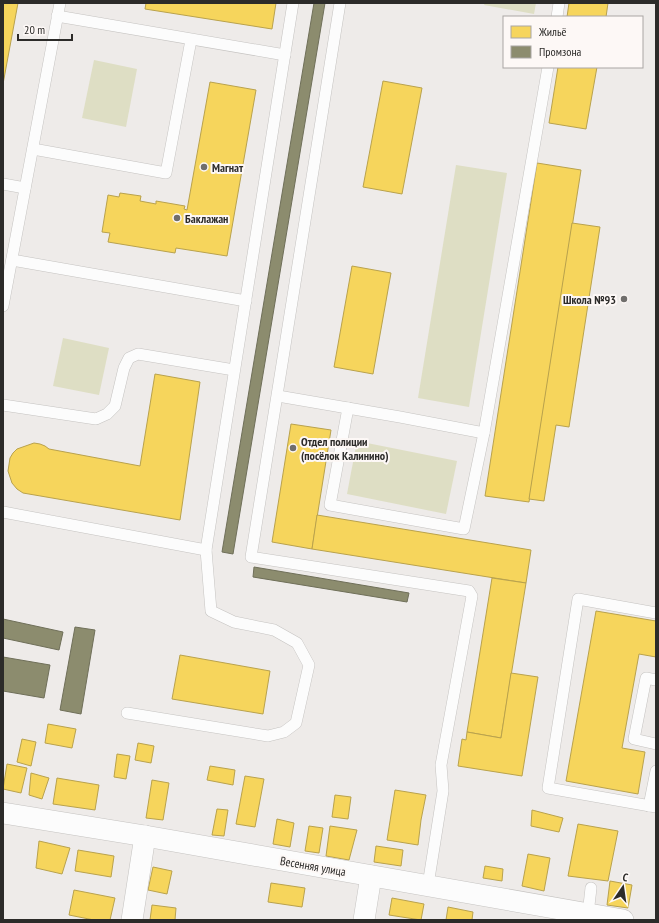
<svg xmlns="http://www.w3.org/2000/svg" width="659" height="923" viewBox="0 0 659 923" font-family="'PT Sans Narrow',sans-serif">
<rect width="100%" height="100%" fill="#eeebe9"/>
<g fill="#dedec4">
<path d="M 485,3 L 536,3 L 534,14 L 484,5 Z"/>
<path d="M 94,60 L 137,69 L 126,127 L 82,118 Z"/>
<path d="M 456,165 L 507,173 L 469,407 L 418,398 Z"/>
<path d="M 63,338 L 109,348 L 99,395 L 53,386 Z"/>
<path d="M 357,441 L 457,461 L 446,514 L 347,494 Z"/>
</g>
<g fill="#f6d55c" stroke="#b9a24d">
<path d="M 3,3 L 18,3 L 3,84 Z"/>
<path d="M 146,3 L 276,3 L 272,29 L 145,9 Z"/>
<path d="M 569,3 L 608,3 L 606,17 L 567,17 Z"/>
<path d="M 558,67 L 597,67 L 586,129 L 549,123 Z"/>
<path d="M 383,81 L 422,88 L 402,194 L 363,187 Z"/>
<path d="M 210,82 L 256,90 L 227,256 L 176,248 L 175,253 L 108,242 L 110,233 L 102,232 L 108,195 L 119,197 L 120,193 L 141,196 L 140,201 L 156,204 L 156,201 L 185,206 L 184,209 L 187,210 Z"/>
<path d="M 537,163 L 581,170 L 529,502 L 485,496 Z"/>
<path d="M 572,223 L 600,227 L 569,427 L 556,425 L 544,501 L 529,499 Z"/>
<path d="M 352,266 L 391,273 L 373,374 L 334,367 Z"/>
<path d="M 155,374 L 200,382 L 180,520 L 23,493 L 17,489 L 12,483 L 8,471 L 10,458 L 13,453 L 17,449 L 34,443 L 40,444 L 45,446 L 49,449 L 140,466 Z"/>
<path d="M 291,424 L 331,430 L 312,549 L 272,542 Z"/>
<path d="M 317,515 L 531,550 L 526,583 L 312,549 Z"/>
<path d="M 492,578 L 526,583 L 501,738 L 467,732 Z"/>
<path d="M 596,611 L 656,621 L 656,657 L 639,654 L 622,748 L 645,752 L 638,794 L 566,781 Z"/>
<path d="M 180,655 L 270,671 L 263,714 L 172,699 Z"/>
<path d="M 511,673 L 538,677 L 522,776 L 458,766 L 462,739 L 466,740 L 467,732 L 501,738 Z"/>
<path d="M 48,724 L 76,729 L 72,748 L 45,743 Z"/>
<path d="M 22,739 L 36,742 L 31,766 L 17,762 Z"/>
<path d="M 138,743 L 154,746 L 151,763 L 135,760 Z"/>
<path d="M 117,754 L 130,756 L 126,779 L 114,777 Z"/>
<path d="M 7,764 L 27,768 L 21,793 L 3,789 Z"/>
<path d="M 210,766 L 235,770 L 233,785 L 207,780 Z"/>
<path d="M 31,773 L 49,778 L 42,799 L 29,795 Z"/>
<path d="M 245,776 L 264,779 L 255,827 L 236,824 Z"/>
<path d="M 57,778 L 99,785 L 95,810 L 53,804 Z"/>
<path d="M 152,780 L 169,783 L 163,820 L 146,818 Z"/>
<path d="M 395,790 L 426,795 L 421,820 L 418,845 L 387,840 Z"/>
<path d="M 335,795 L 351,797 L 348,819 L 332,817 Z"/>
<path d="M 217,809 L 228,810 L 224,836 L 212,835 Z"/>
<path d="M 532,810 L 563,818 L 559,832 L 531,826 Z"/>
<path d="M 277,819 L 294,823 L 290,847 L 273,844 Z"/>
<path d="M 578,824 L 618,831 L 608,881 L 568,876 Z"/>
<path d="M 309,826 L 323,828 L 319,853 L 305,851 Z"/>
<path d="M 330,826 L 357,830 L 349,860 L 326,856 Z"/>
<path d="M 39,841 L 70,848 L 62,874 L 36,868 Z"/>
<path d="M 376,846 L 403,850 L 401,866 L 374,862 Z"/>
<path d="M 78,850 L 114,856 L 111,877 L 75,871 Z"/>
<path d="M 528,854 L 550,858 L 544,891 L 522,886 Z"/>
<path d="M 485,866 L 503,869 L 502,881 L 483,878 Z"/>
<path d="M 153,867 L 172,871 L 167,894 L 148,890 Z"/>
<path d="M 610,881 L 632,885 L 628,908 L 607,905 Z"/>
<path d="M 271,883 L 305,888 L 302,907 L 268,902 Z"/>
<path d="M 74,890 L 115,898 L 110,920 L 94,920 L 69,915 Z"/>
<path d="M 392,898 L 424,904 L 421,920 L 389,915 Z"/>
<path d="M 152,905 L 176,908 L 175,920 L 150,920 Z"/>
<path d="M 448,907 L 473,912 L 472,920 L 446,920 Z"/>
</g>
<g fill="#8c8c6e" stroke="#6f6f59">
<path d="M 314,3 L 325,3 L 233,554 L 222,552 Z"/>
<path d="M 254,567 L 409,593 L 407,602 L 253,577 Z"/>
<path d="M 3,619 L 63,632 L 59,650 L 3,638 Z"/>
<path d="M 75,627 L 95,630 L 81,714 L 60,710 Z"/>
<path d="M 3,657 L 50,665 L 44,698 L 3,691 Z"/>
</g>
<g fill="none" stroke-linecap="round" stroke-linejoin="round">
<g stroke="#c5c3c1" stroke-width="12">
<g id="lane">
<path d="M 340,3 L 251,557 L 469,591 L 472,596 L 441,765 L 443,791 L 428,885"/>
<path d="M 57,16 L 285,55"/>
<path d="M 557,17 L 559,3"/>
<path d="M 33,149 L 166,173 L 191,40"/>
<path d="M 3,184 L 25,188"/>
<path d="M 12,260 L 246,301"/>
<path d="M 3,306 L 60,3"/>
<path d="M 278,396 L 400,417 L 484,433 L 548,67"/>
<path d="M 3,405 L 96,419 L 107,414 L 115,406 L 124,368 L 129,358 L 138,354 L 234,370"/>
<path d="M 348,408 L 330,505 L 464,529 L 484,433"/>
<path d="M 3,512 L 206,550"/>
<path d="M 656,613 L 578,599 L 548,788 L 656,807"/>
<path d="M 656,680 L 646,678 L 634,739 L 656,744"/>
<path d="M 127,713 L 268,736 L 284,732 L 296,723 L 309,665 L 297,643 L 274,630 L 234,622 L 211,611 L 206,550 L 293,3"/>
<path d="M 649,806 L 656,771"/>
<path d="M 588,914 L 591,888"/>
</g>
</g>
<g stroke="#c5c3c1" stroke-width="22">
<g id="street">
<path d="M 3,813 L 145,836 L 623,920"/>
<path d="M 132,920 L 145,836"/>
<path d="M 364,920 L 371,876"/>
</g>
</g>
<use href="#lane" stroke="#fcfcfc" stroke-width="11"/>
<use href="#street" stroke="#fcfcfc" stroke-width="21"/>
</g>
<g fill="#706e6c" stroke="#fdf8f6" stroke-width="1.5">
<circle cx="204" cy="167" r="4"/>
<circle cx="177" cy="218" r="4"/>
<circle cx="624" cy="299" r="4"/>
<circle cx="293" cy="448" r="4"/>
</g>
<g text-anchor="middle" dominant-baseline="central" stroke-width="4" stroke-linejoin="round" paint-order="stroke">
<g font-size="12" font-weight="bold" fill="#2c2b29" stroke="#fdf8f6" text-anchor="start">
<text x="212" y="167">Магнат</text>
<text x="185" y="218">Баклажан</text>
<text x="616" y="299" text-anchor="end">Школа №93</text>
<text x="301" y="441">Отдел полиции<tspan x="301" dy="14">(посёлок Калинино)</tspan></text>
</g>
<g font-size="12" fill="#2c2b29" stroke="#fdf8f6">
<text transform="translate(313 866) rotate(10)">Весенняя улица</text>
</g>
</g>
<rect width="659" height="923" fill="none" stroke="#2c2b29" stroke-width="8"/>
<rect x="503" y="16" width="140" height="52" fill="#fdf8f6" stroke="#a9a6a4"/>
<rect x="511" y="26" width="20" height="12" fill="#f6d55c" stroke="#a9a6a4"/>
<text x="539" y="36" font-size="12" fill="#2c2b29">Жильё</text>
<rect x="511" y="46" width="20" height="12" fill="#8c8c6e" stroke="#a9a6a4"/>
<text x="539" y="56" font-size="12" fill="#2c2b29">Промзона</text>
<g transform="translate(623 887) rotate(13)" stroke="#fdf8f6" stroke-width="3" paint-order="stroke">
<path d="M0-3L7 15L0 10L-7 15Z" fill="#2c2b29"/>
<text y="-6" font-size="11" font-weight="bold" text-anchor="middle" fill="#2c2b29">С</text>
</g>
<path d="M18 34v6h54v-6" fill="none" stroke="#2c2b29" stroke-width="2"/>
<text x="24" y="34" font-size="12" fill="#2c2b29" stroke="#fdf8f6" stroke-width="3" paint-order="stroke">20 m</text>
</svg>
